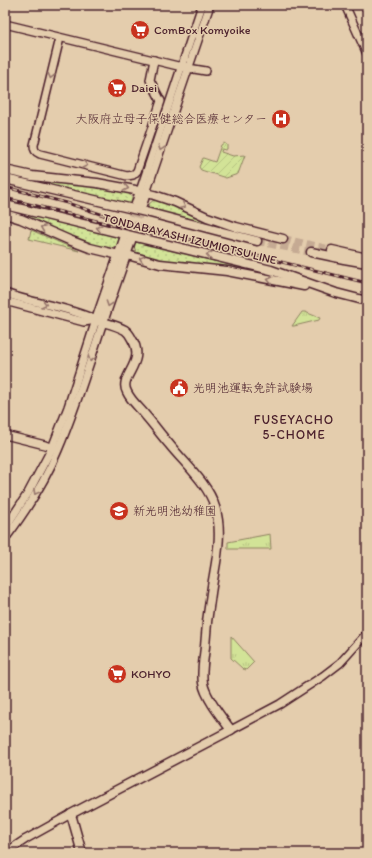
<svg xmlns="http://www.w3.org/2000/svg" width="372" height="858" viewBox="0 0 372 858" font-family="Itim,'Klee One',sans-serif">
<defs>
<pattern id="grass-dots" width="8" height="8" patternUnits="userSpaceOnUse"><rect width="8" height="8" fill="#d2e397"/><path d="M2 2h.1M6 6h.1" fill="none" stroke="#b6c282" stroke-width="1.8" stroke-linecap="round"/></pattern>
<pattern id="park-tufts" width="24" height="20" patternUnits="userSpaceOnUse"><rect width="24" height="20" fill="#d2e397"/><path d="M3 7l-1-3M5 7V3M7 7l1-3M15 17l-1-3M17 17v-4M19 17l1-3" fill="none" stroke="#b6c282"/></pattern>
<pattern id="garden-furrows" width="10" height="10" patternUnits="userSpaceOnUse"><rect width="10" height="10" fill="#d2e397"/><path d="M-1 1l2-2M0 10L10 0M9 11l2-2" fill="none" stroke="#b6c282"/></pattern>
</defs>
<rect width="100%" height="100%" fill="#e4cdad"/>
<filter id="ink" filterUnits="userSpaceOnUse"><feTurbulence type="fractalNoise" baseFrequency=".025" numOctaves="2"/><feDisplacementMap in="SourceGraphic" scale="8" xChannelSelector="R" yChannelSelector="G"/><feConvolveMatrix kernelMatrix="1 2 1 2 8 2 1 2 1" color-interpolation-filters="sRGB"/></filter>
<g filter="url(#ink)">
<g fill="url(#grass-dots)" stroke="#8e8161">
<path d="M 32,179 L 53,182 L 86,185 L 128,192 L 133,200 L 131,206 L 32,182 Z"/>
<path d="M 155,199 L 188,211 L 224,228 L 146,210 L 149,204 Z"/>
<path d="M 23,214 L 120,238 L 118,245 L 111,249 L 91,244 L 70,237 L 21,217 L 21,215 Z"/>
<path d="M 31,230 L 79,251 L 29,239 Z"/>
<path d="M 135,242 L 281,277 L 282,281 L 158,261 L 137,255 L 134,246 Z"/>
</g>
<g fill="url(#park-tufts)" stroke="#8e8161">
<path d="M 302,312 L 305,312 L 320,318 L 319,320 L 294,326 L 292,326 Z"/>
<path d="M 270,534 L 271,549 L 228,549 L 228,542 Z"/>
<path d="M 231,636 L 254,662 L 246,670 L 243,669 L 231,658 Z"/>
</g>
<path fill="url(#garden-furrows)" stroke="#8e8161" d="M 224,143 L 227,145 L 227,149 L 225,150 L 222,149 L 221,152 L 233,156 L 245,155 L 238,174 L 226,178 L 201,170 L 199,167 L 203,158 L 215,162 L 221,145 Z"/>
<g fill="none" stroke-linecap="round" stroke-linejoin="round">
<g stroke="#c5aa93" stroke-width="8" stroke-dasharray="8 4" stroke-linecap="butt">
<path d="M 124,239 L 135,207"/>
<path d="M 283,239 L 332,250"/>
<path d="M 131,241 L 141,208"/>
<path d="M 257,241 L 311,252"/>
</g>
<g stroke="#4a1f2b" stroke-width="10">
<g id="secondary">
<path d="M 345,5 L 367,54"/>
<path d="M 5,24 L 182,67 L 206,71"/>
<path d="M 60,38 L 34,145 C 34,150 35,152 40,154 L 127,176 L 133,175 L 137,171 L 161,101 L 150,80 L 154,60"/>
<path d="M 140,191 L 202,5"/>
<path d="M 146,193 L 210,5"/>
<path d="M 5,293 C 34,304 67,306 96,320"/>
<path d="M 5,301 L 84,322 L 96,320"/>
<path d="M 5,435 L 45,445 L 56,449"/>
<path d="M 5,528 L 28,493 L 52,448 L 68,407 L 96,320"/>
<path d="M 5,539 C 26,511 45,482 58,450 C 76,408 89,365 103,322"/>
<path d="M 231,730 L 280,704 L 323,676 L 340,663 L 367,633"/>
<path d="M 5,853 L 26,839 L 71,814"/>
</g>
</g>
<g stroke="#4a1f2b" stroke-width="11">
<g id="primary">
<path d="M 5,170 L 32,176 L 97,183 L 135,190 L 154,195 L 175,202 L 207,217 L 236,227 L 283,239"/>
<path d="M 5,179 L 146,212 L 257,241"/>
<path d="M 5,205 L 271,270 L 336,293 L 367,301"/>
<path d="M 135,207 L 140,191"/>
<path d="M 141,208 L 146,193"/>
<path d="M 5,214 L 21,219 L 69,240 L 90,248 L 119,255 L 131,256 L 160,264 L 227,271 L 304,286"/>
<path d="M 332,250 L 367,258"/>
<path d="M 311,252 L 344,259 L 367,263"/>
<path d="M 103,322 L 131,241"/>
<path d="M 82,853 L 71,814 L 231,730 C 222,718 205,697 203,683 C 201,673 204,658 205,647 C 206,629 208,611 211,593 C 215,564 224,535 215,507 C 208,483 184,463 169,444 C 161,435 154,425 146,416 C 140,408 131,401 127,392 C 118,376 147,363 132,339 C 130,335 128,332 125,330 C 116,325 105,323 96,320 L 124,239"/>
</g>
</g>
<use href="#secondary" stroke="#e4cdad" stroke-width="7"/>
<use href="#primary" stroke="#e4cdad" stroke-width="8"/>
<g stroke="#4a1f2b" stroke-width="3">
<g id="rail">
<path d="M 5,187 L 67,203 L 143,228 L 367,283"/>
<path d="M 5,198 L 125,228"/>
</g>
</g>
<use href="#rail" stroke="#e4cdad" stroke-width="1.5" stroke-dasharray="4.5" stroke-linecap="butt"/>
</g>
<defs><path id="oneway-chevron" d="M-2-3.5L2.5 0L-2 3.5" fill="none" stroke-width="1.6" stroke-linecap="round" stroke-linejoin="round"/></defs>
<g stroke="#97766c">
<use href="#oneway-chevron" transform="translate(51 76) rotate(104)"/>
<use href="#oneway-chevron" transform="translate(161 148) rotate(108)"/>
<use href="#oneway-chevron" transform="translate(85 165) rotate(14)"/>
<use href="#oneway-chevron" transform="translate(126 188) rotate(13)"/>
<use href="#oneway-chevron" transform="translate(183 206) rotate(25)"/>
<use href="#oneway-chevron" transform="translate(43 228) rotate(-158)"/>
<use href="#oneway-chevron" transform="translate(99 228) rotate(-166)"/>
<use href="#oneway-chevron" transform="translate(209 255) rotate(-166)"/>
<use href="#oneway-chevron" transform="translate(142 259) rotate(-165)"/>
<use href="#oneway-chevron" transform="translate(270 280) rotate(-168)"/>
<use href="#oneway-chevron" transform="translate(44 304) rotate(14)"/>
<use href="#oneway-chevron" transform="translate(109 304) rotate(109)"/>
<use href="#oneway-chevron" transform="translate(91 359) rotate(108)"/>
<use href="#oneway-chevron" transform="translate(36 492) rotate(118)"/>
</g>
</g>
<defs>
<g id="supermarket-disc" transform="scale(1)"><circle r="9.5" fill="#c8321e" stroke="#e4cdad"/><path d="M-6-5.5h2.5l.6 2H6L4.5 2H-2.5L-4.4-4H-6ZM-1.5 3.2a1.3 1.3 0 1 0 .1 0ZM3 3.2a1.3 1.3 0 1 0 .1 0Z" fill="#fff"/></g>
<g id="hospital-disc" transform="scale(1)"><circle r="9.5" fill="#c8321e" stroke="#e4cdad"/><path d="M-5-5h3v3.5h4V-5h3V5h-3V1.5h-4V5h-3Z" fill="#fff"/></g>
<g id="civic-disc" transform="scale(1)"><circle r="9.5" fill="#c8321e" stroke="#e4cdad"/><path d="M-.6-6.5H3V-4.5H.6V-3L4-1V1h2V6H-6V1h2V-1L-.6-3ZM-1.2 2.5V6h2.4V2.5Z" fill="#fff"/></g>
<g id="school-disc" transform="scale(1)"><circle r="9.5" fill="#c8321e" stroke="#e4cdad"/><path d="M0-5L7-2L0 1L-7-2ZM-4 1L0 2.5L4 1V4Q0 6-4 4Z" fill="#fff"/></g>
</defs>
<g fill-rule="evenodd">
<use href="#supermarket-disc" x="140" y="30"/>
<use href="#supermarket-disc" x="117" y="88"/>
<use href="#hospital-disc" x="281" y="119"/>
<use href="#civic-disc" x="179" y="388"/>
<use href="#school-disc" x="119" y="511"/>
<use href="#supermarket-disc" x="117" y="674"/>
</g>
<g text-anchor="middle" dominant-baseline="central" stroke-width="3" stroke-linejoin="round" paint-order="stroke">
<g font-size="12" fill="#4a1f2b" stroke="#e4cdad" text-anchor="start">
<text x="154" y="30">ComBox Komyoike</text>
<text x="131" y="88">Daiei</text>
<text x="267" y="119" text-anchor="end">大阪府立母子保健総合医療センター</text>
<text x="193" y="388">光明池運転免許試験場</text>
<text x="133" y="511">新光明池幼稚園</text>
<text x="131" y="674">KOHYO</text>
</g>
<g font-size="12" fill="#4a1f2b" stroke="#e4cdad">
<text transform="translate(190 239) rotate(14)">TONDABAYASHI IZUMIOTSU LINE</text>
</g>
<g font-size="13" letter-spacing="1" fill="#4a1f2b" stroke="#e4cdad">
<text x="294" y="419">FUSEYACHO<tspan x="294" dy="15">5-CHOME</tspan></text>
</g>
</g>
<rect width="372" height="858" fill="none" stroke="#e4cdad" stroke-width="20"/>
<rect x="10" y="10" width="352" height="838" fill="none" stroke="#4a1f2b" stroke-width="1.5" filter="url(#ink)"/>
</svg>
